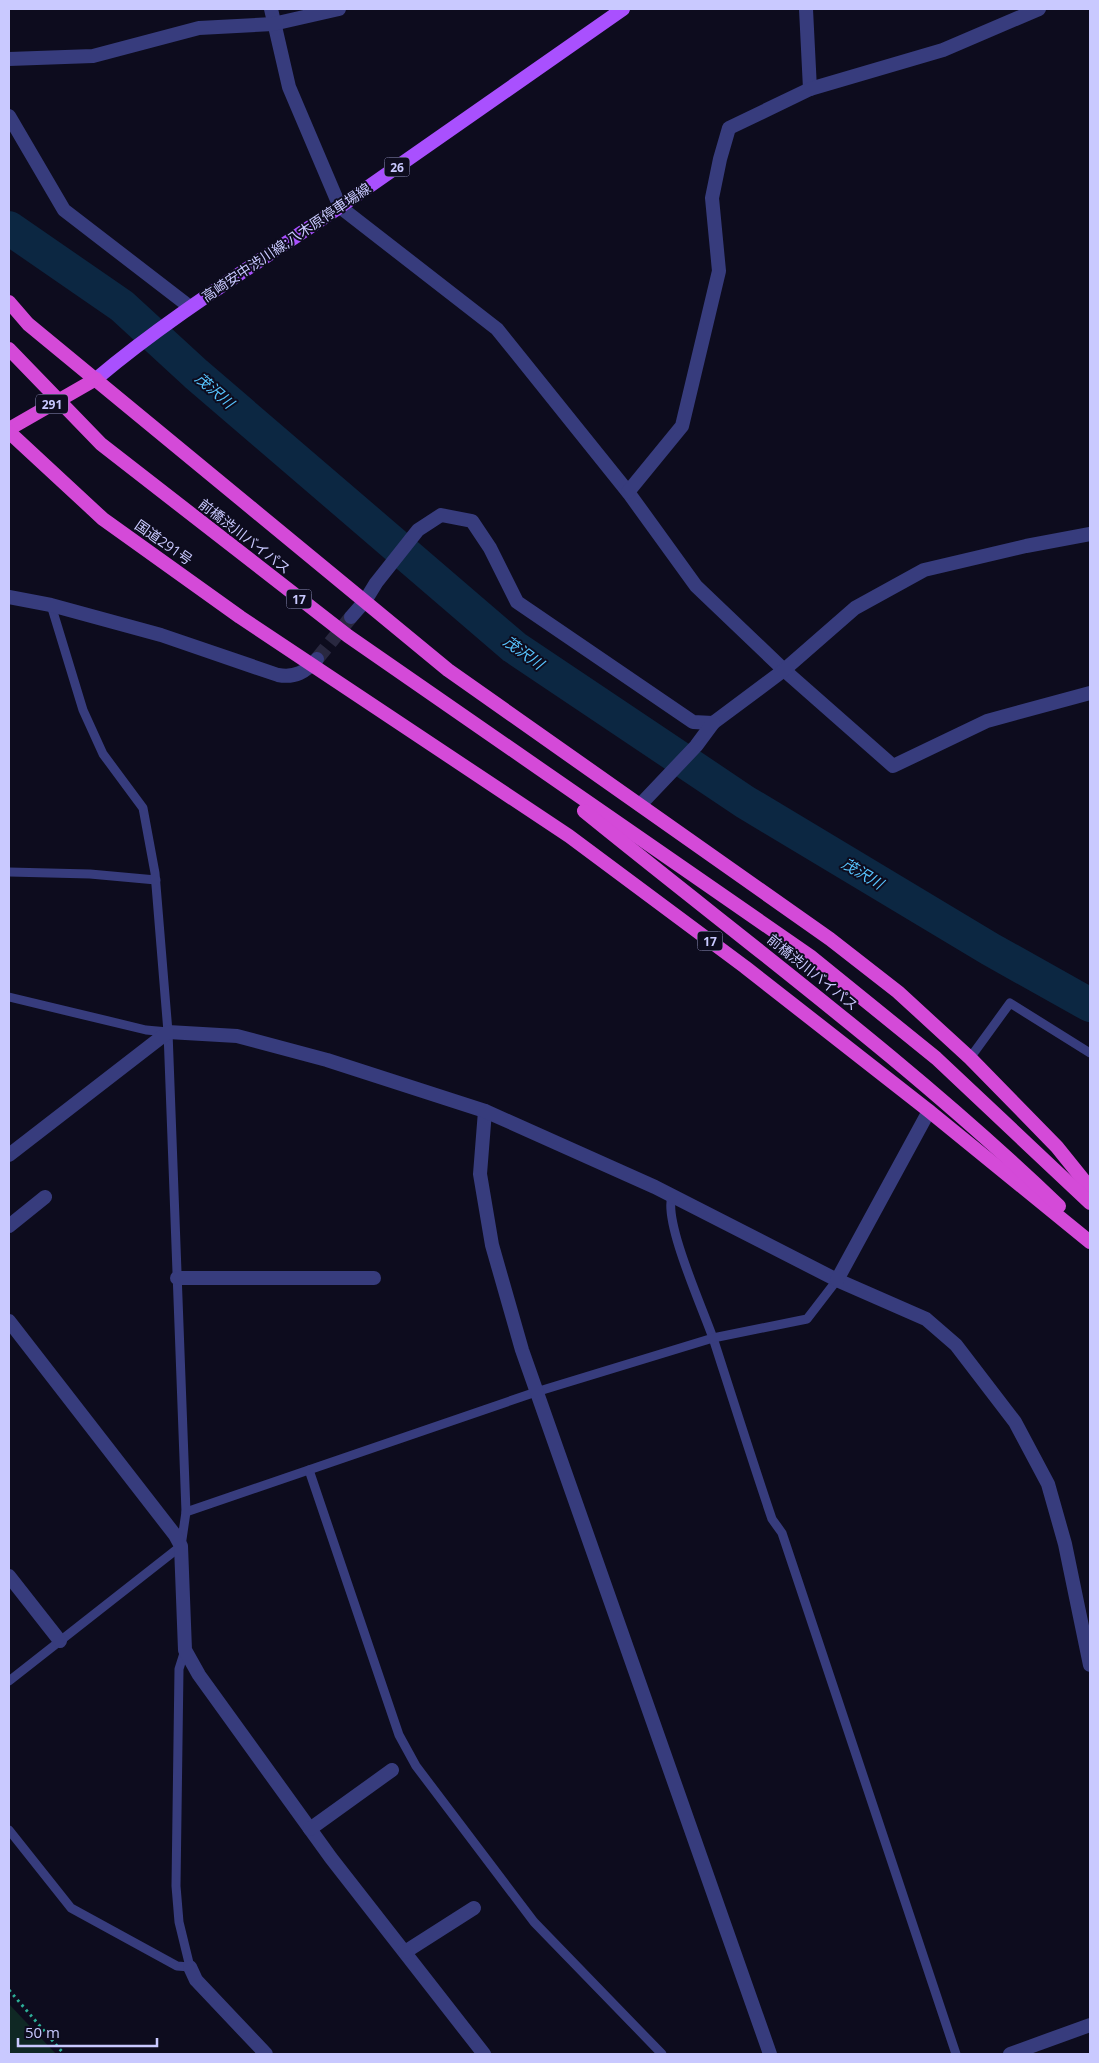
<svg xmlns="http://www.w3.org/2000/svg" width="1099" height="2063" viewBox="0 0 1099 2063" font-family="'Open Sans','Noto Sans JP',sans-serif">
<rect width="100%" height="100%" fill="#0d0c1e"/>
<path fill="#0f2824" d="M 9,2004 L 56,2054 L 9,2054 Z"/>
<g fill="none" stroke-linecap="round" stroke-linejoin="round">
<path stroke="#0c2742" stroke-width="34" d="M 9,228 L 122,306 L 196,374 L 514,647 L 745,802 L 990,949 L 1090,1005"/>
<path stroke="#292840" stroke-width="14" stroke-dasharray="14 7" stroke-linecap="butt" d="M 317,659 L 351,617"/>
<path stroke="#2daf98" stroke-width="3" stroke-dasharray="2.5 4" stroke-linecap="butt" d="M 9,1990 L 64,2054"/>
<g stroke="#373c7d" stroke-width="9">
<path d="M 9,872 L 90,874 L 156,880"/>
<path d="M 9,997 L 146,1030 L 168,1032"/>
<path d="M 970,1058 L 1010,1003 L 1090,1053"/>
<path d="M 672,1196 C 663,1222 704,1311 714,1341 C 733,1400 752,1460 772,1519 L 782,1533 L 956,2054"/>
<path d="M 309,1470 L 399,1735 L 416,1766 L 534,1922 L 662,2054"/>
<path d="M 186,1512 L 536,1392 L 713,1338 L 807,1319 L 837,1280"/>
<path d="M 9,1681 L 181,1546 L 186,1512 L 168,1032 L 155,873 L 143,808 L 103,754 L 83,710 L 51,605"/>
<path d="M 9,1830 L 71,1908 L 177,1966 L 190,1967 L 179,1922 L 176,1886 L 179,1669 L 185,1650"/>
</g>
<g stroke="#373c7d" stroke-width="14">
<path d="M 271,9 L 289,87 L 340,207 L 497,329 L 628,492 L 696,586 L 784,670 L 893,766 L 987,721 L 1090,693"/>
<path d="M 806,9 L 810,89"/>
<path d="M 9,59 L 93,56 L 199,28 L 273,24 L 339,9"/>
<path d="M 9,116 L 64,210 L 190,307"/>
<path d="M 628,492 L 682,426 L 719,271 L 712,198 L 720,159 L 729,128 L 810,89 L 943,50 L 1039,9"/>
<path d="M 365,601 L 376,583 L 418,530 L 441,515 L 472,521 L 490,548 L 517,602 L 693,722 L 713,723 L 784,670 L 855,608 L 924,570 L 1026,546 L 1090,534"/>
<path d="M 640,805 L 696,746 L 713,723"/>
<path d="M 485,1111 L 480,1174 L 492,1245 L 522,1350 L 770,2054"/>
<path d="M 9,1155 L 168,1032 L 237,1036 L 327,1060 L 485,1111 L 655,1187 L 837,1280 L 926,1319 L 956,1345 L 1015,1422 L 1048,1484 L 1065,1544 L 1090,1665"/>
<path d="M 9,1226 L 45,1197"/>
<path d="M 177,1278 L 374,1278"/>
<path d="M 837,1280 L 929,1111"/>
<path d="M 9,1321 L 175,1535 L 181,1546 L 185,1650 L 199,1675 L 331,1858 L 484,2054"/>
<path d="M 9,1576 L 60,1641"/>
<path d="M 310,1829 L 392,1770"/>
<path d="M 405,1952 L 474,1908"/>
<path d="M 190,1967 L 196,1980 L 266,2054"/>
</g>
<g stroke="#373c7d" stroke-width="14">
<path d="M 9,597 L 51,605 L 161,635 L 278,675 C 295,678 306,672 317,659"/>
<path d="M 351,617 L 365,601"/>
<path d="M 1010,2054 L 1090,2025"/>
</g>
<path stroke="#a950fe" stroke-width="14" d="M 96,379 C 173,314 258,263 341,206 C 435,141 529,75 623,9"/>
<g stroke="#d44ad8" stroke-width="14">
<path d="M 9,302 L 28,324 L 448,670 L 830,939 L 898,992 L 970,1058 L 1057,1147 L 1090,1188"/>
<path d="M 9,349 L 101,444 L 348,636 L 810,956 L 936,1058 L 1090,1203"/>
<path d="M 9,429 L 96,379"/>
<path d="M 9,432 L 103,519 L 240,617 L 569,836 L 745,967 L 929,1111 L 1090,1242"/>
<path d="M 584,811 C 744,941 910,1063 1059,1206"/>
</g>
</g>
<g text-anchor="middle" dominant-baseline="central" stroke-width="4" stroke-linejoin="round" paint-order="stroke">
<g fill="#0d0c1e" stroke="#9190bc" stroke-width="1">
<rect x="384.5" y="157.5" width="25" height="19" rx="4"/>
<rect x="36" y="394.5" width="32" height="19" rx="4"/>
<rect x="286.5" y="589.5" width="25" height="19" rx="4"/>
<rect x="697.5" y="931.5" width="25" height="19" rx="4"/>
</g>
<g font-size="12" font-weight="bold" fill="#c9c9ff">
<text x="397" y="167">26</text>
<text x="52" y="404">291</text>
<text x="299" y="599">17</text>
<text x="710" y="941">17</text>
</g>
<g font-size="14" fill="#c9c9ff" stroke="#0d0c1e">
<text transform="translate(286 242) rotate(-34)">高崎安中渋川線;八木原停車場線</text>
<text transform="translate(245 536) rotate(38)">前橋渋川バイパス</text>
<text transform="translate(164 542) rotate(35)">国道291号</text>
<text transform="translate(813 972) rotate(39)">前橋渋川バイパス</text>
</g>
<g font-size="15" font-style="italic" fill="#57c4fe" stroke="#0d0c1e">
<text transform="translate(215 390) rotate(41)">茂沢川</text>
<text transform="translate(524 652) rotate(36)">茂沢川</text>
<text transform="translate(863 873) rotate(31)">茂沢川</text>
</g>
</g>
<rect width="1099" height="2063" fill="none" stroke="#c9c9ff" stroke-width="20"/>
<path d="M18 2038v8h139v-8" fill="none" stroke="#c9c9ff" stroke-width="2.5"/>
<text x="25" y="2038" font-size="15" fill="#c9c9ff" stroke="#0d0c1e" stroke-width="4" paint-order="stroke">50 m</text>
</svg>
